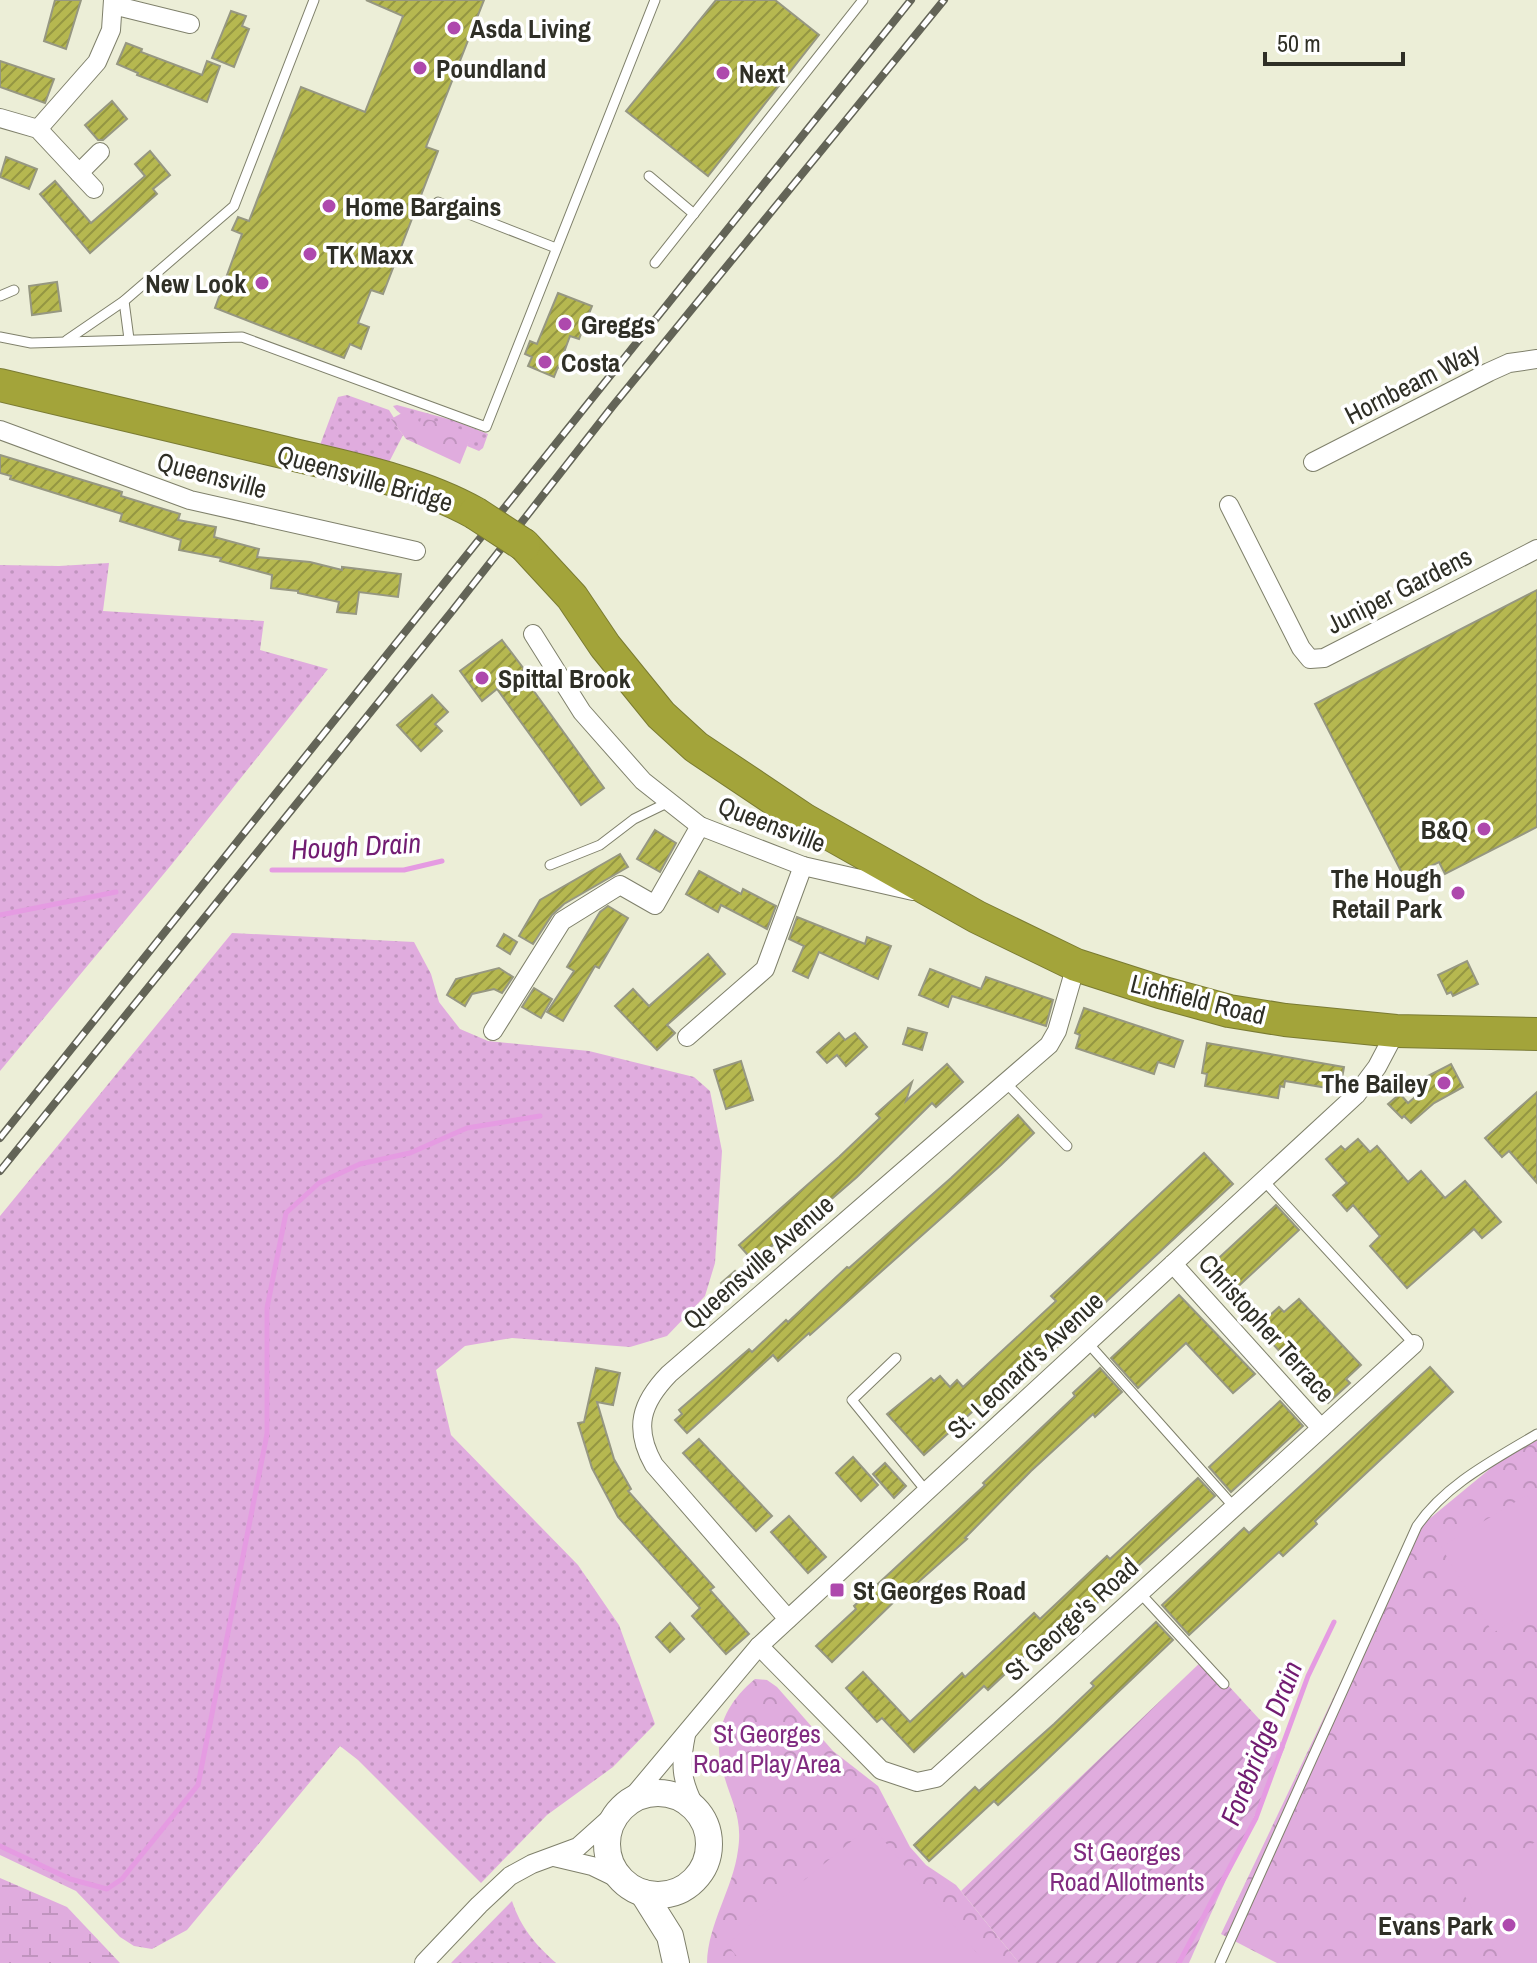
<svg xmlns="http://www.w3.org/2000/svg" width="1537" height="1963" viewBox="0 0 1537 1963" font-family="'Archivo Narrow',sans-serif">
<defs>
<pattern id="grass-dots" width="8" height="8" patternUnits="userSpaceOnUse" patternTransform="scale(2)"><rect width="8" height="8" fill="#e0acde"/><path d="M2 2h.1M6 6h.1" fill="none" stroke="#c094be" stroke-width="1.8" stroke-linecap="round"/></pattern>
<pattern id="wetland-marsh" width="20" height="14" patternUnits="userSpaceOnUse" patternTransform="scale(2)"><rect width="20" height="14" fill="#e0acde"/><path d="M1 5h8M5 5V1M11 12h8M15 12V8" fill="none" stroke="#c094be"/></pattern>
<pattern id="park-crowns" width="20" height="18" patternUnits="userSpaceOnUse" patternTransform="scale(2)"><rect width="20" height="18" fill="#e0acde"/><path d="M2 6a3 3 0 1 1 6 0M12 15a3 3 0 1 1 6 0" fill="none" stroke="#c094be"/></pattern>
<pattern id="garden-furrows" width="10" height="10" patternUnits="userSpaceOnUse" patternTransform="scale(2)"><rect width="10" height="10" fill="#e0acde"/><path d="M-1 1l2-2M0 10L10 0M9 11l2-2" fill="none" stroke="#c094be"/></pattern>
<pattern id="building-hatch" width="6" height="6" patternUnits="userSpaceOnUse" patternTransform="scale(2)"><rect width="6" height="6" fill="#b6b850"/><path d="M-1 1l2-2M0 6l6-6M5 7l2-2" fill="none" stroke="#949642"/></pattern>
</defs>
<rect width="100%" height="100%" fill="#eceed7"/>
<g fill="url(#grass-dots)">
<path d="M 347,395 L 389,410 L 394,418 L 392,420 L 403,435 L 387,466 L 320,445 L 338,397 Z"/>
<path d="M 397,405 L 452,420 L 488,434 L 483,448 L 479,451 L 467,446 L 471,434 C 447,429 408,427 393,406 Z"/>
<path d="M 109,563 L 103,611 L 264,621 L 260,650 L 328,669 L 172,864 L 0,1071 L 0,565 L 59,566 Z"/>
<path d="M 232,933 L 414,942 L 431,974 L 439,1002 L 460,1029 L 488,1041 L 589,1051 L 694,1077 L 710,1091 L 722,1151 L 715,1263 L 705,1296 L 667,1336 L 630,1347 L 512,1338 L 465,1346 L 436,1370 L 451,1435 L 578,1565 L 619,1625 L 655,1724 L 613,1767 L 547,1815 L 481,1883 L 358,1760 L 340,1746 L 187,1930 L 152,1949 L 134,1946 L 120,1937 L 76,1891 L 0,1855 L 0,1216 Z"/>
<path d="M 512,1901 C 521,1928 535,1944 556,1963 L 451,1963 Z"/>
</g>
<path fill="url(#wetland-marsh)" d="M 0,1878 L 67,1907 L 120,1963 L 0,1963 Z"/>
<g fill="url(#park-crowns)">
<path d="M 402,413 L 416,417 L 415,421 L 420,422 L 421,418 L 445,423 L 472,434 L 460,464 L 406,439 L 391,419 Z"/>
<path d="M 1537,1430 L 1537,1963 L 1277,1963 L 1221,1934 L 1411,1534 Z"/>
<path d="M 755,1679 L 767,1680 L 777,1687 L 833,1751 L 878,1786 L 910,1847 L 926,1865 L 956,1885 L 1019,1963 L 707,1963 C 708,1923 733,1889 738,1850 C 743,1817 731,1802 723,1772 C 711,1734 726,1703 755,1679 Z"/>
</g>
<path fill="url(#garden-furrows)" d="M 1204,1659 L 1285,1747 L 1189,1963 L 1019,1963 L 961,1891 Z"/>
<g fill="#e0acde">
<path d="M 1527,1495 L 1537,1510 L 1537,1606 L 1493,1633 L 1441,1547 Z"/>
<path d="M 871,1825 L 985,1963 L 742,1963 L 727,1944 Z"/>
<path d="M 1537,1841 L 1537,1963 L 1504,1963 L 1459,1886 Z"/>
</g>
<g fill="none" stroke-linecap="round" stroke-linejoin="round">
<g stroke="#e59be2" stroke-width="5">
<path d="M 272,870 L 404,870 L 442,861"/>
<path d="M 0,915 L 116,892"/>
<path d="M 0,1846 L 70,1879 L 107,1889 L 122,1879 L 198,1785 L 267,1434 L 267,1308 L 286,1213 L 319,1183 L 360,1164 L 410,1153 L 467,1128 L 540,1116"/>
<path d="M 1179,1963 L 1256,1818 L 1308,1676 L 1334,1622"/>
</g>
</g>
<g fill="url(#building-hatch)" stroke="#969781" stroke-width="2">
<path d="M 55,0 L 81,0 L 66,49 L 44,41 Z"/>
<path d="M 366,0 L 484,0 L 426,147 L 438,151 L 383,294 L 371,290 L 364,308 L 358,323 L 369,327 L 361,349 L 350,344 L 344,358 L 215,308 L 242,234 L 232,230 L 238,217 L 249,221 L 301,87 L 365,112 L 403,16 Z"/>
<path d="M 716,0 L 775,0 L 819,35 L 708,176 L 626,111 Z"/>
<path d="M 231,11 L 246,16 L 242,26 L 249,29 L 234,67 L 212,58 Z"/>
<path d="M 126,43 L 142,49 L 141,52 L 202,75 L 207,61 L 220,66 L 207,102 L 137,75 L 138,73 L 117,64 Z"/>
<path d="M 0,61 L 54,79 L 45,103 L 0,87 Z"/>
<path d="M 112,101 L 127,119 L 103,140 L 98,140 L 85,125 Z"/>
<path d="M 150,151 L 170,175 L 153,189 L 157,194 L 90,253 L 40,194 L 55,181 L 91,223 L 145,176 L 135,164 Z"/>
<path d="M 6,157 L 37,169 L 29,189 L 0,177 Z"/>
<path d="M 57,282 L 61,311 L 32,315 L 29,286 Z"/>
<path d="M 558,293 L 592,306 L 579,339 L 570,336 L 563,355 L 575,360 L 570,372 L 558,367 L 554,377 L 528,366 L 532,357 L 525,354 L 530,341 L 537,344 Z"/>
<path d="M 0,455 L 122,492 L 121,496 L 180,514 L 178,520 L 216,527 L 214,537 L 259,549 L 257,557 L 310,562 L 342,570 L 342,567 L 401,574 L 398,597 L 359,592 L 356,614 L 337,612 L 339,602 L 298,593 L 298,591 L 271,588 L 272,575 L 220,561 L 221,558 L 179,550 L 181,540 L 120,521 L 122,514 L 10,479 L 11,476 L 0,473 Z"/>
<path d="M 1537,590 L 1537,827 L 1445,874 L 1439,862 L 1405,879 L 1315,704 Z"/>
<path d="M 502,640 L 524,669 L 520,672 L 604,788 L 581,805 L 497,689 L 482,701 L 460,671 Z"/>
<path d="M 432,695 L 448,712 L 435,724 L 442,731 L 421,751 L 397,725 Z"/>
<path d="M 655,830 L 676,843 L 660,872 L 637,859 Z"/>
<path d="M 620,854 L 628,867 L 564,904 L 552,915 L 533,944 L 519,936 L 540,900 Z"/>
<path d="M 699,871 L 741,894 L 743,889 L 776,906 L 767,929 L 721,905 L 718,912 L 686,894 Z"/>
<path d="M 608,906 L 628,918 L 599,968 L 595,966 L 563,1021 L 547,1012 L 574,971 L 567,967 L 600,912 Z"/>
<path d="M 797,917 L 865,944 L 867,937 L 891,946 L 878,979 L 819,952 L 808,978 L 793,971 L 804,946 L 789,939 Z"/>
<path d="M 504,934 L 517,942 L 510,954 L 497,946 Z"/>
<path d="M 708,954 L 725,974 L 667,1025 L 675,1033 L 657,1050 L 615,1006 L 633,989 L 649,1006 Z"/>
<path d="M 1467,961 L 1478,984 L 1453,996 L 1451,992 L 1447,994 L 1438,975 Z"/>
<path d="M 499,968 L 513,977 L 502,993 L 494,989 L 472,994 L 465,1006 L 447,995 L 456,979 Z"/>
<path d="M 930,969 L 981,989 L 986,977 L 1053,1000 L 1046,1026 L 952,996 L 948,1007 L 919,995 Z"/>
<path d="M 534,988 L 552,999 L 541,1018 L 522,1007 Z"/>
<path d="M 1084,1008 L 1183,1041 L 1174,1067 L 1158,1062 L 1154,1074 L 1076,1048 L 1080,1035 L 1075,1033 Z"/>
<path d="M 908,1028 L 927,1033 L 922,1050 L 903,1044 Z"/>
<path d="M 839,1033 L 845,1040 L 855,1033 L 867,1047 L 846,1066 L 837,1055 L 827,1063 L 817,1052 Z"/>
<path d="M 1207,1043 L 1344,1067 L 1340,1090 L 1285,1081 L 1284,1087 L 1280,1086 L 1278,1098 L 1205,1086 L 1207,1074 L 1202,1073 Z"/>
<path d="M 741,1061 L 753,1100 L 726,1109 L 714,1070 Z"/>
<path d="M 947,1064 L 963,1082 L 936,1107 L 932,1103 L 857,1177 L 783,1241 L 781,1238 L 754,1262 L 739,1245 L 839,1157 L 880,1118 L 876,1114 L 912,1082 L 906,1101 Z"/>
<path d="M 1451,1064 L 1463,1087 L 1434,1103 L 1411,1123 L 1404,1116 L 1402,1118 L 1388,1104 L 1400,1094 L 1408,1103 L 1428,1086 L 1424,1078 Z"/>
<path d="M 1537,1092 L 1537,1183 L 1509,1151 L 1502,1157 L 1485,1138 Z"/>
<path d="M 1018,1115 L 1034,1133 L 1001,1165 L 810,1335 L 809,1333 L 778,1361 L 773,1355 L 687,1433 L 675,1420 L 682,1414 L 679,1410 L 749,1349 L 752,1352 L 786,1320 L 788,1322 L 847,1267 L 849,1268 L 951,1178 Z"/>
<path d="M 1358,1139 L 1370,1152 L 1377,1146 L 1408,1182 L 1421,1171 L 1445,1198 L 1465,1181 L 1501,1222 L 1482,1238 L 1474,1229 L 1407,1288 L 1370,1246 L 1380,1236 L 1353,1205 L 1347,1211 L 1333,1195 L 1347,1183 L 1326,1159 L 1341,1146 L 1345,1150 Z"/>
<path d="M 1204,1153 L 1233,1184 L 998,1402 L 991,1395 L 924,1455 L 887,1414 L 931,1378 L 934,1381 L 940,1376 L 950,1387 L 957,1380 L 963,1387 L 1056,1301 L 1051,1296 Z"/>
<path d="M 1276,1205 L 1299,1230 L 1231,1293 L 1208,1268 Z"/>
<path d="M 735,1271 L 746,1284 L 733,1296 L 721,1283 Z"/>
<path d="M 1179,1295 L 1255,1374 L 1233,1393 L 1186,1343 L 1138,1388 L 1111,1358 Z"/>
<path d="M 1299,1299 L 1361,1365 L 1346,1379 L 1350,1383 L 1328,1403 L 1257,1327 L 1279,1307 L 1284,1312 Z"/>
<path d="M 1430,1367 L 1453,1392 L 1315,1521 L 1317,1524 L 1283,1556 L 1279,1552 L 1189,1635 L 1162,1605 L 1244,1528 L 1249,1533 Z"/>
<path d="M 596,1368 L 620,1373 L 613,1405 L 597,1402 L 614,1459 L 631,1489 L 628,1491 L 714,1587 L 710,1590 L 749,1634 L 726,1654 L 692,1616 L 700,1608 L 618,1517 L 592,1468 L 578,1423 L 584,1422 Z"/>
<path d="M 1100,1368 L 1122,1392 L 1095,1417 L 1093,1414 L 1031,1471 L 965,1538 L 967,1539 L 905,1594 L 904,1592 L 832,1662 L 816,1646 L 856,1609 L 854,1606 L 985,1485 L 983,1483 L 1075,1396 L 1073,1393 Z"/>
<path d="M 1280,1401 L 1303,1426 L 1231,1492 L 1209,1467 Z"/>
<path d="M 699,1439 L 772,1516 L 756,1531 L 683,1453 Z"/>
<path d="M 853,1457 L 878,1485 L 861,1501 L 836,1473 Z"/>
<path d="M 885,1463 L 906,1486 L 894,1498 L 873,1474 Z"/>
<path d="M 1198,1478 L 1215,1496 L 1061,1636 L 1054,1628 L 988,1690 L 984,1686 L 914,1752 L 882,1718 L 877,1722 L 846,1688 L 863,1672 L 910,1722 L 962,1673 L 965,1677 L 1034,1613 L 1040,1619 L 1107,1556 L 1110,1559 Z"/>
<path d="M 789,1516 L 826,1557 L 808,1573 L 771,1532 Z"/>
<path d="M 1156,1622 L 1173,1640 L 1036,1770 L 998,1805 L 994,1801 L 929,1861 L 914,1845 L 975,1787 L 979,1791 L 1054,1724 L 1094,1686 L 1091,1683 Z"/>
<path d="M 670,1623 L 684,1639 L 670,1652 L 656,1637 Z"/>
</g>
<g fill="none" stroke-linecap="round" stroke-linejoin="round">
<g stroke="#7f806b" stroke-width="11">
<g id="lane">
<path d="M 649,176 L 694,214"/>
<path d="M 438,202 L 556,248"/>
<path d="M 655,263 L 863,0"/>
<path d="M 0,296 L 14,290"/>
<path d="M 124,301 L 129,339"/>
<path d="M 0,337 L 31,343 L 242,337 L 486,427 L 655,0"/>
<path d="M 67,340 L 124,301 L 234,206 L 314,0"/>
<path d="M 550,865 L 600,845 L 634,819 L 669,802"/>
<path d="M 1006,1083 L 1067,1146"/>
<path d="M 1264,1181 L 1414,1344"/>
<path d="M 1087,1342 L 1234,1507"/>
<path d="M 896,1358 L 852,1400 L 927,1492"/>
<path d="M 1140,1593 L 1224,1684"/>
<path d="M 1220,1963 L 1417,1526 C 1446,1484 1494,1460 1537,1434"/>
</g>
</g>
<g stroke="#7f806b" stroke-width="20">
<g id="street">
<path d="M 113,5 L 190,24"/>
<path d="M 0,118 L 38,129 L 94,189"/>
<path d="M 38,129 L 97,62 L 111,30 L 113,0"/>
<path d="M 79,173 L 100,152"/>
<path d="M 0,430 L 190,500 L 416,551"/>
<path d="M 1313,462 L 1489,372 L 1509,363 L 1537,359"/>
<path d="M 1229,505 L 1301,648 L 1310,659 L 1324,658 L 1537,549"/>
<path d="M 533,634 L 582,712 L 643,781 L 700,826 L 803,866 L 913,891"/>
<path d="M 493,1031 L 562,921 L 620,885 L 655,905 L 700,826"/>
<path d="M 687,1037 L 765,969 L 803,866"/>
<path d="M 1173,1264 L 1321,1428"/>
<path d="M 788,1619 L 654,1465 C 633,1428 641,1403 669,1374 L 1049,1045 L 1057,1031 L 1076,965"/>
<path d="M 759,1646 L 881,1770 L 917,1782 L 936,1778 L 1414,1344"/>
<path d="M 686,1735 C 680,1764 681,1779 694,1805"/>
<path d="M 630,1800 L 759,1646 L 1356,1095 L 1377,1067 L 1396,1031"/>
<path d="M 554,1857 L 592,1866 L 623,1881"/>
<path d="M 424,1963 L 479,1905 L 510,1876 L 532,1864 L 578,1847 L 617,1812"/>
</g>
</g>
<g stroke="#7f806b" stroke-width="28">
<g id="secondary">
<circle cx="658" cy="1844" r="51"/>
<path d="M 643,1893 L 670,1936 L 676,1963"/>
</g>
</g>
<g stroke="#7a7b33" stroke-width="34">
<g id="highway">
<path d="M 0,385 C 93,407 185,429 278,451 C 343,467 416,480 475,513"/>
<path d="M 524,545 L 572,597 L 605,646 L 661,715 L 696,747 L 805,820 L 977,917 L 1076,965 L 1160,992 L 1229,1011 L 1285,1020 L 1396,1031 L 1537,1034"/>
</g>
</g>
<use href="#lane" stroke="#fff" stroke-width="9"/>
<use href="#street" stroke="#fff" stroke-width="18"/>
<use href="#secondary" stroke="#fff" stroke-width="26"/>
<use href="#highway" stroke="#a3a43a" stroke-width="32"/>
<g stroke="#636457" stroke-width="8">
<g id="rail">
<path d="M 0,1138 L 911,0"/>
<path d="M 0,1171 L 453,610 L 612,407 L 944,0"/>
</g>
</g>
<use href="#rail" stroke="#fff" stroke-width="5" stroke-dasharray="15" stroke-linecap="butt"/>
<g stroke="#7a7b33" stroke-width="34" stroke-linecap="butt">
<path id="highway-bridge" d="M 475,513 L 524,545"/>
</g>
<use href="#highway-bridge" stroke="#a3a43a" stroke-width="32"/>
</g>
<g fill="#ae49ad" stroke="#fff" stroke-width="3">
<circle cx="454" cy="28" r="8"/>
<circle cx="420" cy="68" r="8"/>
<circle cx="723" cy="73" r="8"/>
<circle cx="329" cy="206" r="8"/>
<circle cx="310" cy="254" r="8"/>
<circle cx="262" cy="283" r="8"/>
<circle cx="565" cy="324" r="8"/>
<circle cx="545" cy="362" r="8"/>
<circle cx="482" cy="678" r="8"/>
<circle cx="1484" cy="829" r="8"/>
<circle cx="1458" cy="893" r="8"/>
<circle cx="1444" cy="1083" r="8"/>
<rect x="829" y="1582" width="16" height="16" rx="4"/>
<circle cx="1509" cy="1925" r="8"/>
</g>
<g text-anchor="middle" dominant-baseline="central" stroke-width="7" stroke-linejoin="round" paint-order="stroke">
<g font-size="26" font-weight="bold" fill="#2f2f26" stroke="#fff" text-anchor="start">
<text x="470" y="28">Asda Living</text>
<text x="436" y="68">Poundland</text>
<text x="739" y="73">Next</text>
<text x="345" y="206">Home Bargains</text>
<text x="326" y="254">TK Maxx</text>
<text x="246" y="283" text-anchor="end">New Look</text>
<text x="581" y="324">Greggs</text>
<text x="561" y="362">Costa</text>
<text x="498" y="678">Spittal Brook</text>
<text x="1468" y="829" text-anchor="end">B&amp;Q</text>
<text x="1442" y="878" text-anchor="end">The Hough<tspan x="1442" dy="30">Retail Park</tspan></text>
<text x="1428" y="1083" text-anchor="end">The Bailey</text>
<text x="853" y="1590">St Georges Road</text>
<text x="1493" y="1925" text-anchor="end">Evans Park</text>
</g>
<g font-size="26" fill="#2f2f26" stroke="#fff">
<text transform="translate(1412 383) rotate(-27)">Hornbeam Way</text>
<text transform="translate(212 475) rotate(15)">Queensville</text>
<text transform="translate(365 478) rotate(16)">Queensville Bridge</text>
<text transform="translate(1399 590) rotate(-27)">Juniper Gardens</text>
<text transform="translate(772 824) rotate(21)">Queensville</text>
<text transform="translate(1198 999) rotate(14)">Lichfield Road</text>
<text transform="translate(758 1262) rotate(-41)">Queensville Avenue</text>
<text transform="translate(1267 1328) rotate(48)">Christopher Terrace</text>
<text transform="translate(1025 1365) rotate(-43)">St. Leonard's Avenue</text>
<text transform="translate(1071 1619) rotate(-42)">St George's Road</text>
</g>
<g font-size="26" fill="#812b80" stroke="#fff">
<text x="767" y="1733">St Georges<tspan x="767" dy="30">Road Play Area</tspan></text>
<text x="1127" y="1851">St Georges<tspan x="1127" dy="30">Road Allotments</tspan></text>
</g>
<g font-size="28" font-style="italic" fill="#721c72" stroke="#fff">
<text transform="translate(356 846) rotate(-3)">Hough Drain</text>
<text transform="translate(1261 1743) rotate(-68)">Forebridge Drain</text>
</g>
</g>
<path d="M1265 52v12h138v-12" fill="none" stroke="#2f2f26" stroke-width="4"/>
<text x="1277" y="52" font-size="24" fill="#2f2f26" stroke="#ffffff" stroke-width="6" paint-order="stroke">50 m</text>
</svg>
